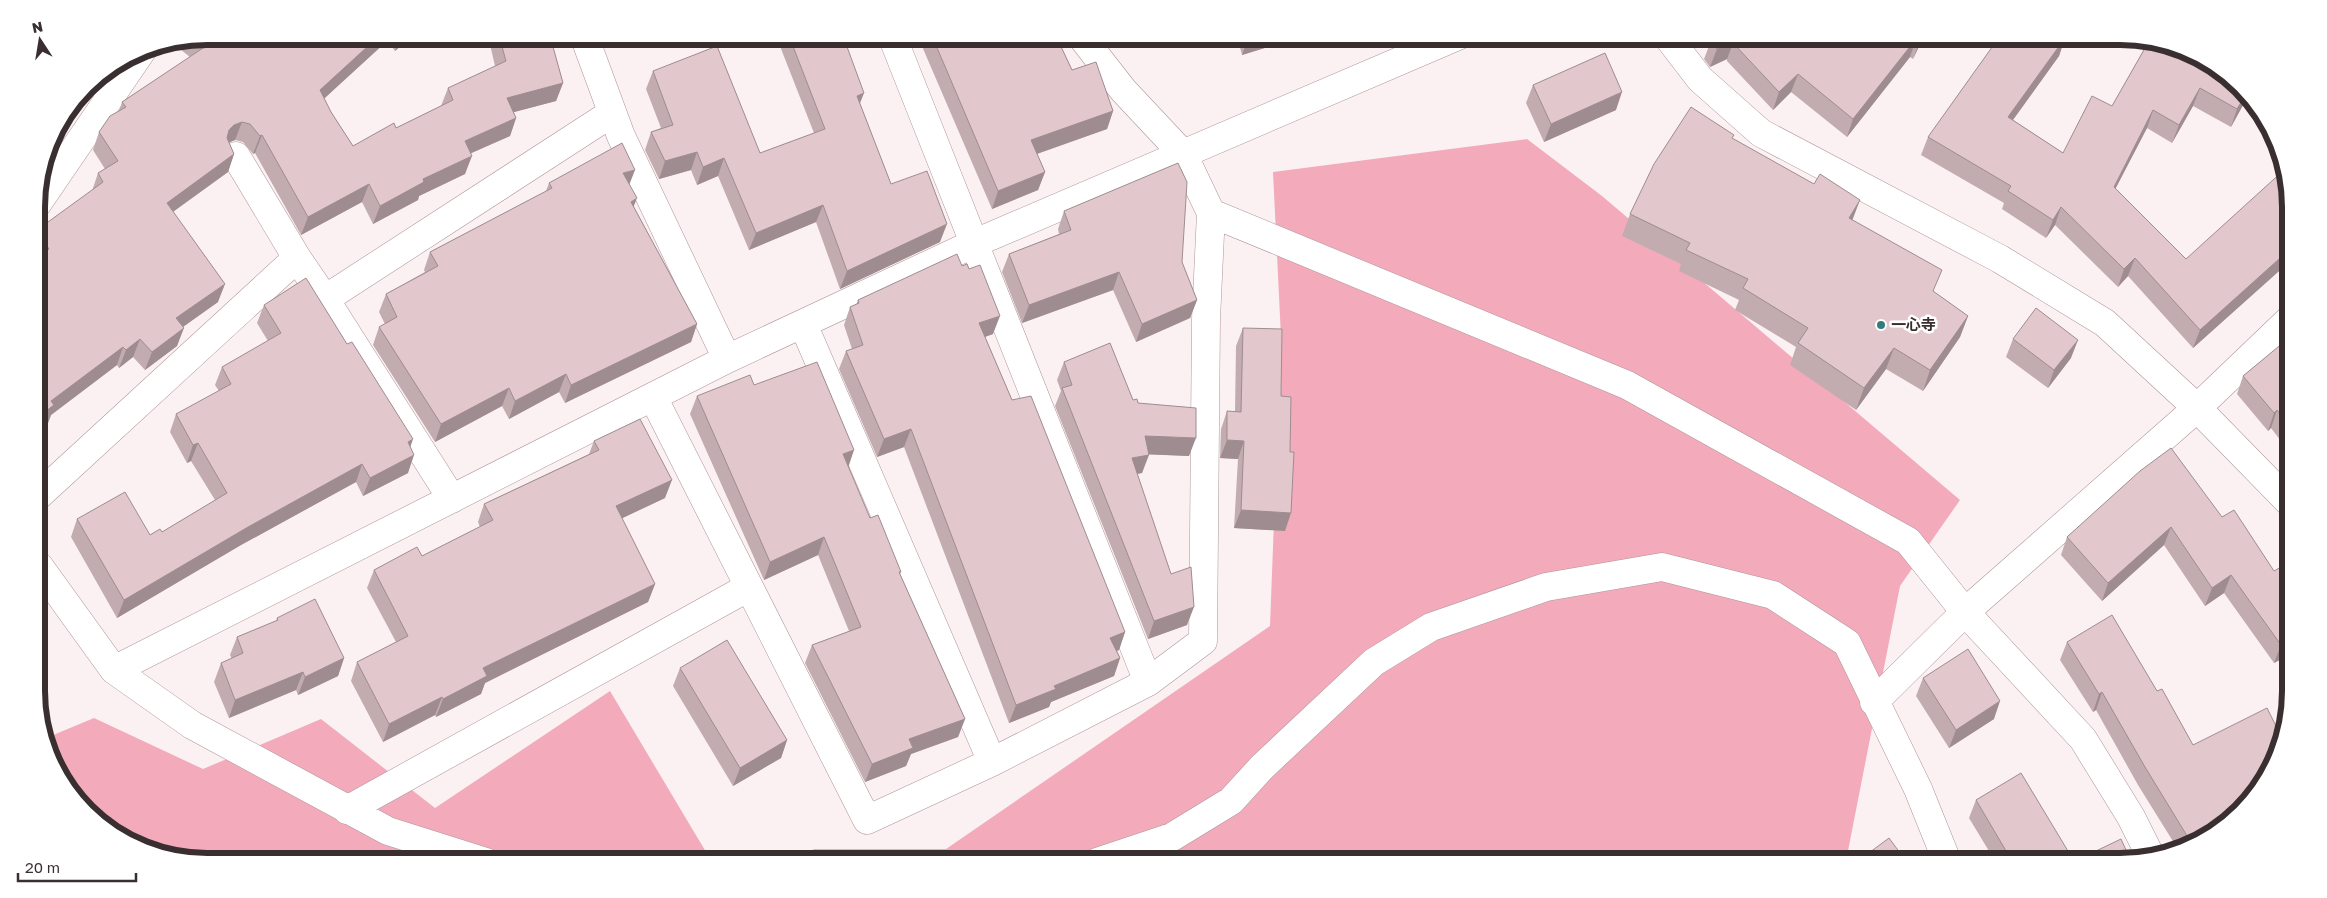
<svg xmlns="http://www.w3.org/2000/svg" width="2327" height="898" viewBox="0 0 2327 898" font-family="'Golos Text','Noto Sans JP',sans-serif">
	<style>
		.green { fill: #f3abbb }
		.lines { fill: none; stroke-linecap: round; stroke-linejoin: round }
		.minor-casing { stroke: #ae959a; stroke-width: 29 }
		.minor { stroke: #fff; stroke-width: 28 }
		.wall { fill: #c2acb0 }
		.shaded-wall { fill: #9e8c90 }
		.building { fill: #e2c8cd; stroke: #9e8c90 }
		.poi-dot { fill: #337c7b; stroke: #fff; stroke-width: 2 }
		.labels { text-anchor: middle; stroke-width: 5; stroke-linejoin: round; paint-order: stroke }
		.poi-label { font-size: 15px; font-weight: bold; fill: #392f31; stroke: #fff; text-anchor: start }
		.rim { fill: none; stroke: #392f31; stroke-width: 6 }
	</style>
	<rect width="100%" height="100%" fill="#fbf1f3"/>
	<!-- green -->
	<path class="green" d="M1527,139l75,57 358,304 -60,86 -54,275 -1054,1 22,-13h132l324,-223 11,-289 -8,-165z
		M610,691l102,171h-505l-55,-9 -74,-49 -32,-66 48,-20 109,51 118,-50 114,89z"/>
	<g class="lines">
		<!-- minor casing -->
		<g class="minor-casing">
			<path id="minor" d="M584,36l37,100 106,223
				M892,36l256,646
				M1667,36l33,43 61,54 239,126 105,64 92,85 93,95
				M236,156l61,102
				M37,204l106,-155
				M1211,213l416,172 281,156 57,71 118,127 48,78 20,40
				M325,299l127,200
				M803,324l189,438
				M653,397l214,423 125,-58 156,-80 55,-41 3,-322 5,-106 -28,-59 -60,-64 -42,-54
				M38,496l259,-238 28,41 287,-186
				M39,566l75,104 78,55 196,106 98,31
				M114,670l613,-311 248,-116 483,-207
				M1874,702l91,-90 232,-204 93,-89
				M347,810l402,-223
				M1097,862l75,-25 59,-36 31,-34 112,-105 57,-35 115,-40 116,-20 111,28 74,48 71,146 29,72"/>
		</g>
		<!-- minor -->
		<use href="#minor" class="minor"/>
	</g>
	<!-- wall -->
	<path class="wall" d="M207,36h205l-17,15 -8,-10 -63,57 7,14 22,34 43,-18 45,-22 7,-18 47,-22 -7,-30h62l13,47 -7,18 -43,11 3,6 -6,18 -39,17 -6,21 -46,22 -1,4 -45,24 -11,-22 -61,33 -46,-82 -2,1 -10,-12 -8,-2 -6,2 5,12 -6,18 -55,40 45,90 -35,25 -6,19 -32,24 -12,-13 -14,11 -2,-3 -66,50 -3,8 -10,7 -1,-200 55,-39 6,-18 7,-4 -12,-19 6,-18 20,-21 3,-9 68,-45 -15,-12 1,-3z
		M776,36h67l17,68 31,80 49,58 -100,47 -24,-67 -67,28 -31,-74 -21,9 -6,-15 -32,9 -14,-29 6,-18 10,-4 -15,-39 7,-18 107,82 54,-20z
		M918,36h138l16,34 41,41 -6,18 -70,25 8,18 -7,18 -46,19 -74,-172z
		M1237,36h66l-61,19z
		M1924,36l-11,23 -3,-2 -63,80 -56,-45 -18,18 -46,-49v-2l-17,8 -6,-8 7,-18z
		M2065,38l-6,18 -46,64 50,33 49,-47 37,-65 99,55 -17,31 -38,-21 -21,37 -25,-15 -32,61 71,70 103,-75v78l-96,86 -65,-72 -10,11 -63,-62 -9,13 -44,-29 2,-6 -83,-48 7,-18z
		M1533,85l83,25 -72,32 -18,-39z
		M1733,139l120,81 81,72 34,24 -8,21 -37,54 -37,-22 -30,41 -66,-45 6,-18 -61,-37 4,-10 -60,-29 2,-7 -59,-28 8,-22z
		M549,183l80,1 5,23 63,117 -6,18 -126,61 -6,-11 -50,27 -7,-13 -67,36 -62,-97 6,-18 6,-3 -6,-12 7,-18 39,-22 -1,-2 6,-18 116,-61z
		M1064,211l118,51 15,38 -7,18 -54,24 -23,-52 -91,33 -20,-51 7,-18 50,-20 -1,-5z
		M962,266l31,68 -8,3 27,63 113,232 -6,18 -2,1 3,7 -6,18 -63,26 -2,5 -40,16 -105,-276 -27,10 -38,-88 7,-18 6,-2 -8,-24 6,-18 6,-2 2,-5z
		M264,305l146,142 -2,26 -45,23 -7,-14 -115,63 -124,73 -46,-81 6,-18 73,16 12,-3 53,-32 -24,-39 -4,2 -17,-31 6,-18 43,-23 -4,-6 7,-18 46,-26 -11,-18z
		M1243,328l38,68 4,135 -51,-3 4,-69 -18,-1 1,-29 6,-18 8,1 1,-66z
		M2290,337v116l-19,-25 -3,3 -31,-37 6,-18z
		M2013,339l58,19 -23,30 -42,-31z
		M1064,362l74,41 51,53 -41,-2 -6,19 -5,1 50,151 -39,14 -93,-233 6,-15 -4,-11z
		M754,385l94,82 22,51 31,54 -1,2 65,145 -7,18 -47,17 -5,12 -41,16 -60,-119 7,-18 37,-14 -31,-76 -54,25 -74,-166 7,-18z
		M594,441l71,57 -43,20 33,66 -7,18 -163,81 -4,11 -45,23 -1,-2 -52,27 -32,-61 6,-19 39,-20 -29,-54 7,-18 48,-14 58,-29 -2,-5 6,-18 105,-50z
		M2171,448l120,206 -17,9 -50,-70 -19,13 -41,-61 -62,56 -41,-46 6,-18z
		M277,618l67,40 -6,18 -40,19 -2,-5 -67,28 -15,-36 7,-19 11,-4 -2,-4 7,-18 39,-16z
		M2067,642l157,185 -45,24 -41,-66 -42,-75 -3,2 -33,-52z
		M680,668l107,72 -6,18 -48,28 -60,-100z
		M1923,678l71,41 -45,29 -33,-52z
		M1976,800l98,61h-79l-26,-43z"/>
	<!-- shaded-wall -->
	<path class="shaded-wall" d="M379,36h10l-2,5 -73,67 6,-18z
		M400,36h12l-17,15z
		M1249,36h54l-61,19z
		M1922,36h2l-11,23 7,-18z
		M2065,38l-6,18 -57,79 6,-18z
		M1916,39l-6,18 -63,80 6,-18z
		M1734,41l-7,18 -17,8 7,-18z
		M1798,74l-7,18 -18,18 6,-18z
		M563,83l-7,18 -56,15 7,-18z
		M2200,88l-7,18 -21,37 7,-18z
		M1622,92l-6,18 -72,32 7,-18z
		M864,93l-7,18v-15z
		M2246,94l2,2 -17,31 6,-18z
		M2153,110l-6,18 -40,77 7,-18z
		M1113,111l-6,18 -82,29 6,-18z
		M516,118l-6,18 -52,23 7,-18z
		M242,122l-7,18 -7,3 -5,5 6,-18 5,-5z
		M262,135l-7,18 -2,1 7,-18z
		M697,152l-6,18 -32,9 6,-18z
		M234,154l-6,18 -68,49 7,-18z
		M472,156l-7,18 -46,22 -1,4 -45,24 7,-18 43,-27z
		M724,158l-6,18 -21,9 6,-18z
		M635,170l-7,18 -5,-15z
		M1045,172l-7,18 -46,19 6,-18z
		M369,184l-7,18 -61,33 7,-18z
		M637,198l-7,18 1,-14z
		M1860,200l-8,21 -3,-3z
		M823,205l-7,17 -67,28 7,-17z
		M2061,207l-6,18 -9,13 7,-18z
		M947,224l-7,18 -100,47 7,-18z
		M2289,250v12l-96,86 7,-18z
		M2135,258l-7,18 -10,11 6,-18z
		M1119,272l-6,18 -91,33 7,-18z
		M225,284l-7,18 -48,34 6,-18z
		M1197,300l-7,18 -54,24 6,-18z
		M1000,316l-7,18 -20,7 6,-18z
		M1968,316l-8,21 -37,54 7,-21z
		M697,324l-6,18 -126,61 6,-18z
		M184,328l-7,18 -32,24 7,-18z
		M140,339l-7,18 -14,11 7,-18z
		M2078,340l-7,18 -23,30 6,-18z
		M123,347l-6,18 -66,50 -3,8 -10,7v-13l13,-16z
		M1894,348l-8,21 -30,41 8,-22z
		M566,374l-7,18 -50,27 6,-18z
		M509,388l-7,18 -67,36 6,-18z
		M2277,410l-6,18 -3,3 6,-18z
		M911,429l-7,18 -27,10 7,-18z
		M1145,436l51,2 -7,18 -51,-2z
		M413,439l-6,18 1,-15z
		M1227,440l17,1 -6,18 -18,-1z
		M198,443l-7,18 -4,2 6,-18z
		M854,450l-6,18 -5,-14z
		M414,455l-6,18 -45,23 7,-18z
		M1149,455l-7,18 -17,3 7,-18z
		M362,464l-6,18 -115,63 -124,73 7,-18 124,-73z
		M672,480l-7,18 -55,26 6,-18z
		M1241,510l50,3 -6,18 -51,-3z
		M2171,527l-7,18 -62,56 6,-18z
		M824,537l-6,18 -54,25 6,-18z
		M2231,575l-7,18 -19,13 7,-18z
		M655,584l-7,18 -163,81 -4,11 -45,23 7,-18 40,-31z
		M1194,607l-7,18 -39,14 6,-18z
		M1125,632l-6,18 -15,6 6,-18z
		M2291,640v14l-17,9 7,-18z
		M344,658l-6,18 -40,19 7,-18z
		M1120,658l-6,18 -63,26 -2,5 -40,16 7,-18 38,-19z
		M303,672l-7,18 -67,28 6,-18z
		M2102,692l-6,18 -3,2 6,-18z
		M442,697l-7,18 -52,27 6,-18z
		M2000,701l-6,18 -45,29 7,-18z
		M965,719l-7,18 -47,17 -5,12 -41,16 7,-18 37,-25z
		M787,740l-6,18 -48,28 7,-18z"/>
	<!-- building -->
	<path class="building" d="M207,36h172l-59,54 11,22 22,34 41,-23 2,5 57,-28 -5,-12 58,-27 -7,-25h51l13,47 -56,15 9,20 -51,23 7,15 -49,23 1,3 -44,24 -11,-22 -61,33 -46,-82 -2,1 -10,-12 -8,-2 -8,3 -5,5 -2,8 7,16 -67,49 58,81 -49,34 8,10 -32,24 -12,-13 -14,11 -3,-3 -72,54 3,4 -16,12 -1,-159 12,-9 -12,-18v-1l66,-48 -5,-9 20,-12 -19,-29 11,-16 16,-9 -4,-5 84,-56 -10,-8z
		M789,36h54l21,57 -7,3 34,88 36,-13 20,53 -100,47 -24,-66 -67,28 -32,-75 -21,9 -6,-15 -32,9 -14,-29 22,-7 -20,-54 64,-25 43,107 65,-24z
		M932,36h124l16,34 24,-8 17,49 -82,29 14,32 -47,19z
		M1715,36h207l-2,5 -4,-2 -63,80 -55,-45 -19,18 -46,-49 1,-2 -17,8 -6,-8z
		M2000,36h63l2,2 -57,79 55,36 29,-57 20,10 37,-65 26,4 40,20 31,29 -9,15 -37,-21 -21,37 -26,-15 -39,77 72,72 98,-89 5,14v66l-89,80 -65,-72 -11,11 -63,-62 -8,13 -45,-29 3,-5 -83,-49z
		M1605,53l17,39 -71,32 -18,-39z
		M1691,107l43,28 -2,3 82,46 6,-10 40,26 -11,18 93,52 -9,21 35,25 -38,54 -36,-22 -30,40 -66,-45 10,-15 -65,-40 5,-9 -62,-29 4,-7 -60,-29 24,-50z
		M622,143l13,27 -12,3 14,25 -6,4 66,122 -126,61 -5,-11 -51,27 -6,-13 -68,36 -62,-97 18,-10 -11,-23 52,-28 -8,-14 122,-64 -3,-5z
		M1178,163l9,19 -5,80 15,38 -55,24 -23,-52 -90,33 -20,-51 62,-24 -7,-19z
		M957,254l5,12 5,-2 2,5 11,-4 20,51 -21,7 33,77 19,-4 94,236 -15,6 10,20 -66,28 2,3 -40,16 -105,-276 -27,10 -38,-88 17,-6 -13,-38 9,-4 -1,-3z
		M306,278l41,66 5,-2 61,97 -5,3 6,13 -44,23 -8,-14 -114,63 -124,73 -47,-81 48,-27 25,43 10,-6 2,3 65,-39 -29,-50 -5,2 -17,-31 55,-30 -9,-17 59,-34 -17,-28z
		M2036,308l42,32 -24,30 -41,-31z
		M1243,328l39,1 -1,67 10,1 -1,55h4l-3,61 -50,-3 3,-69 -17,-1v-29l14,1z
		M2290,337v89l-13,-16 -3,3 -31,-37z
		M1110,343l23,57 4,-1 1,4 58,5v30l-51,-2 4,19 -17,3 39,116 20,-7 3,40 -40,14 -92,-233 10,-3 -8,-23z
		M817,362l37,88 -11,4 27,64 8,-3 23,57h-2l66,147 -56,20 4,9 -41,16 -60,-119 49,-18 -37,-90 -54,25 -73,-166 53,-21 4,10z
		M640,419l32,61 -56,26 39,78 -172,84 4,8 -44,23 -1,-2 -53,27 -32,-62 51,-26 -34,-66 43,-23 5,9 71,-36 -9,-16 115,-54 -5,-9z
		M2171,448l51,69 12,-7 40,61 16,-9 1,78 -10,5 -50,-70 -19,13 -41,-61 -63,56 -41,-46 73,-66z
		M315,599l29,59 -39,19 -2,-5 -68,28 -14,-37 22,-10 -6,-16 41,-17 -1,-2z
		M2112,615l45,76 5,-2 31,56 74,-37 16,32 -1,6 -26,49 -32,32 -32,17 -47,-77 -43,-75 -3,2 -32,-52z
		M727,640l60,100 -47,28 -60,-100z
		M1968,649l32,52 -44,29 -33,-52z
		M2021,773l53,88h-62l-36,-61z
		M1889,838l17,23h-48z
		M2121,839l10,22h-56z"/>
	<!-- markers -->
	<circle class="poi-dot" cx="1881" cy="325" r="5"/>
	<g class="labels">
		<!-- poi labels -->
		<g class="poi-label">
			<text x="1891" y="330">一心寺</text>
		</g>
	</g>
	<!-- crop -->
	<path d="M0 0H2327V898H0ZM207 45H2120A162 162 0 0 1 2282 207V691A162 162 0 0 1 2120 853H207A162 162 0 0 1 45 691V207A162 162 0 0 1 207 45Z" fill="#fff" fill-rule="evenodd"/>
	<path class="rim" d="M207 45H2120A162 162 0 0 1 2282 207V691A162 162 0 0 1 2120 853H207A162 162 0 0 1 45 691V207A162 162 0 0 1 207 45Z"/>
	<!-- north arrow -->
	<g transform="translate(40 40) rotate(348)" stroke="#ffffff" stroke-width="4" paint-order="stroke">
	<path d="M0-4L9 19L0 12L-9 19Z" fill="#392f31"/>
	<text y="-8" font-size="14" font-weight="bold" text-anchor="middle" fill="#392f31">N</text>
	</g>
	<!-- scale -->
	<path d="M18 873v8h118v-8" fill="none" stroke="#392f31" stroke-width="2.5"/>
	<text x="25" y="873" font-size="15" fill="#392f31" stroke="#ffffff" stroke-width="4" paint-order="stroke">20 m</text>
</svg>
